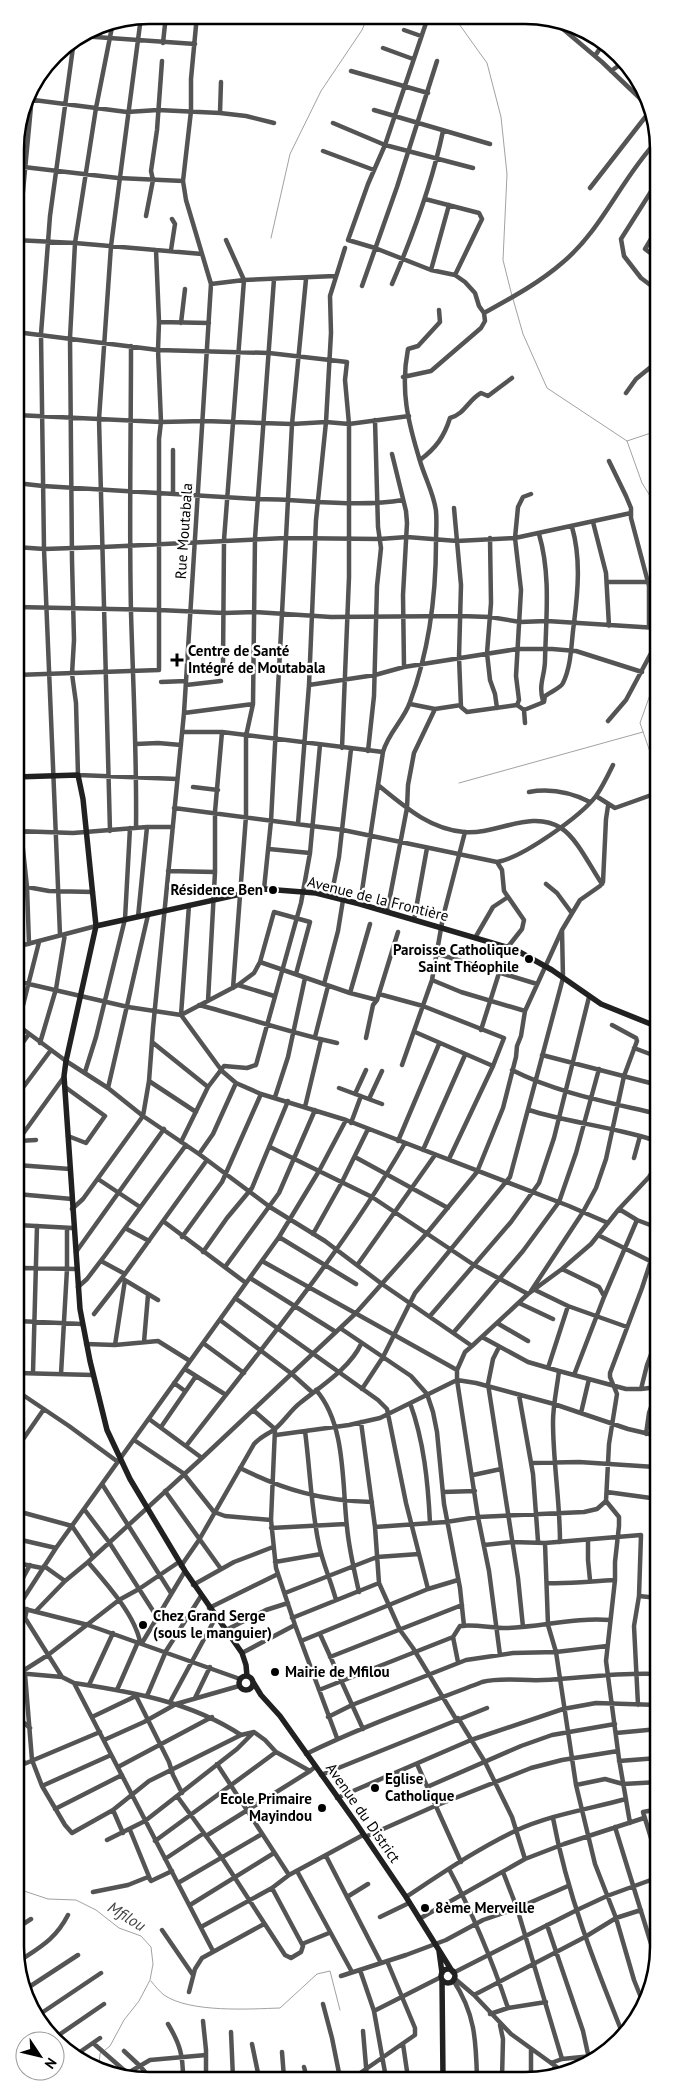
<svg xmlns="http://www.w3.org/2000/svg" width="674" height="2096" viewBox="0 0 674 2096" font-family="'PT Sans',sans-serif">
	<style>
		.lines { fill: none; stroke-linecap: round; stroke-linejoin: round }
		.stream { stroke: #a2a2a2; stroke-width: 1 }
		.street { stroke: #545454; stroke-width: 4.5 }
		.secondary { stroke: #212121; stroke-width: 5.5 }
		.poi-dot { fill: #000; stroke: #fff; stroke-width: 2 }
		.labels { text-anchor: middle; stroke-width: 4.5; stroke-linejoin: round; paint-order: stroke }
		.street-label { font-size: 15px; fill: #000; stroke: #fff }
		.poi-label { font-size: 15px; font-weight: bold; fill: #000; stroke: #fff; text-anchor: start }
		.water-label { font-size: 16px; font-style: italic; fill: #434343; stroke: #fff }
		.rim { fill: none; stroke: #000; stroke-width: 2.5 }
	</style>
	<rect width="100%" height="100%" fill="#fff"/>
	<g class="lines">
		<!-- stream -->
		<path class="stream" d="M454,17l33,46 14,54 6,57 -4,86 9,36
			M271,238l19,-84 31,-63 41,-61 6,-14
			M513,299l10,35 24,54 80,53 15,42 15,24
			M627,441l30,-10
			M657,675l-17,48 17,49
			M459,783l184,-51
			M17,1885l7,6 24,8 28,1 20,10 23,18 22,8 10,11 2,17 -3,16 -11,21 -15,19 -14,26 -5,4
			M151,1981c4,5 8,10 13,14 26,18 86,14 116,13l37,-34 13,-3 10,39
			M99,2066l1,-12 1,-2"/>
		<!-- street -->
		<path class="street" d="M550,18l52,44 45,43
			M113,22l-17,86 -21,135 -5,95 2,222 2,80 -2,34 4,29 2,72 99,4
			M404,30l17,6
			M81,36l114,8
			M163,43l3,-28
			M383,48l30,11
			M595,56l7,-11
			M351,71l77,22
			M611,71l13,-9
			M26,99l101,13 31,-2 62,3 26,3 28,7
			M374,110l116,34
			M220,113l1,-31
			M333,123l52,22 88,23
			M323,151l51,19
			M15,166l103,12 65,3
			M657,182l-36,57 3,17 17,22 16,12
			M590,188l60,-77
			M425,199l54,14 3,6 -27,56
			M146,216l7,-36 -2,-9 6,-41 5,-69
			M657,229l-12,20 12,9
			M15,240l60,3 127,11
			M171,250l4,-26 -3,-5
			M431,270l18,-65
			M15,276l18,-191
			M211,284l33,-4 91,-4
			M392,284c21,-49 40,-100 51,-153
			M362,286l35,-99 40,-126
			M484,313c27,-15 55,-30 78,-50 40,-33 59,-84 94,-121
			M159,322l50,1
			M181,323l4,-34
			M16,332l142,18 111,3 78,9 -2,18 4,44v153l-7,171
			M131,346c0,89 -2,177 0,266 2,72 6,144 5,216
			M403,377l28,-6 50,-43 4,-7 -1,-8 -5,-7 -4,-13 -10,-11 -10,-7 -24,-5 -56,-22 -27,-8 20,-56 17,-39 43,-128
			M626,393l10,-14 21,-17
			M16,415l145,7 43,-1 88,3 34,-2 23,2 60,-8
			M392,454l14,57 1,12 -4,72 1,72
			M420,460c16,-12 24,-23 30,-42 15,-4 18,-18 31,-25l7,3 24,-18
			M609,461l17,35 5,12v10l18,68v41
			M16,483l27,3 214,13c49,0 98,9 146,1
			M173,494v-44
			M454,508l7,77 -2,72 2,50 6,5 50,-7
			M593,522l13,51 3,53
			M539,534c12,41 7,83 6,126 0,16 -7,24 -2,41
			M490,538l1,65 -4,50 3,27 5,14 2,14
			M16,547l28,2 59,-2 183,-9 94,1 27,-2 50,4 58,-3 116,-25
			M607,582h41
			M16,607l143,3 65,3 31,-1 76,5 129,-1 30,1 30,5 27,-1 110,7
			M223,665l1,-125 20,-260 -18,-40
			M16,675l143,-5v-231l2,-17 -3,-72 1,-28 -3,-72
			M161,682l25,-1
			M186,685l35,-4
			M309,685l66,-10 29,-8 113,-18h35l24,2 66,21
			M410,704l25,5 26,-4
			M524,710l20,-8 1,-6c5,-4 16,-8 18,-13 9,-19 8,-40 11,-60 4,-32 7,-65 -2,-96
			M184,713l69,-9
			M16,720l5,111 6,56 2,57
			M608,721l18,-21 31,-58
			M525,723l-1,-13 -7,-5 2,-5 -3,-24 5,-86 -6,-52 3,-31 5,-10 8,-3
			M183,732h39l161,20
			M136,744l22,-1 23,2
			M368,751l6,-55 3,-110 4,-38 -3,-21 -3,-107
			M378,785c26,21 51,44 86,47 33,3 67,-23 97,-4 16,10 30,40 41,56
			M193,787l25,3
			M529,792c22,-4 41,0 61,10
			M596,796l19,12 42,-15
			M174,808l169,22 154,32c25,-4 84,-46 99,-66 7,-10 12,-21 17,-31
			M298,824l11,-139 7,-165 10,-98 5,-89 -1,-37 15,-48
			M16,831l57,2 74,-6h26
			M110,831l-11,-412 12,-173 30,-229
			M269,849l41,4
			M497,862l5,8 2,21 20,29 -2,9 -15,19
			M168,871l47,1
			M546,884l11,9 14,19
			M16,889l11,-2 22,4 44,1
			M264,889l7,-68 21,-397 14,-145
			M331,897l8,-40 12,-108
			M360,904l23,-152c5,-19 21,-32 27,-50 19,-51 26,-106 26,-160 0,-10 1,-21 0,-31 -2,-17 -11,-33 -16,-50 -12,-39 -20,-71 -12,-112l10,-3 22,-24 -1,-12
			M189,905l-8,110 41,56 14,12 25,11 85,26 223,86 39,17
			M387,912l20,-104 1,-23 6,-32 21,-44
			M138,917l9,-90
			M414,920l13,-72
			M60,935l-16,-386 -3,-215 9,-118 24,-176
			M475,938l18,-31 15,-10
			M16,947l80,-21
			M438,954l99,30
			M260,962l90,31 27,7
			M432,980l29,12 64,19
			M16,981l112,26 53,8 57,-30 16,-12 6,-11 14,-50 36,10 -14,52
			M324,984l14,-53 5,-31
			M238,985l36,11
			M233,988l13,-172v-80l7,-32 2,-166 19,-259
			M350,993l20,-69
			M379,994l44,12 81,32 -11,28 -78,-34
			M208,1001l7,-129v-60l7,-80
			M199,1005c46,12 92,28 138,38
			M16,1024l50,37 42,27 35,28 56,38 71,53 55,34 57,43 90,62
			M18,1025l21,-83
			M481,1030l18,-57
			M315,1037l13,-51
			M366,1038l7,-33 4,-5 21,-68
			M152,1042l56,45
			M40,1043l16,-54 9,-55
			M634,1048l24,9
			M16,1052l13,-18
			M542,1055l116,30
			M402,1065l30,-85 11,-63 22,-85
			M512,1070c45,23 96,32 146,44
			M85,1072l11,-35 29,-118 5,-91
			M149,1081l47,31
			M654,1084l4,-10
			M65,1087l40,29 -19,27 -18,-7
			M108,1088l40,-173
			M339,1088l43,16
			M355,1094l11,-24
			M16,1097l35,-47
			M275,1097l13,-40 17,-79
			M369,1099l13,-28
			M305,1107l16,-67
			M529,1110c31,10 63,14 95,22 12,3 23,5 34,10
			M351,1123l10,-27
			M18,1141l18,-1
			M398,1141l41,-97
			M17,1142l47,-65
			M181,1142l27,-55 16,-21 23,2 9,-3 45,-162 9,-50 10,-108
			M270,1147l102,50 102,68 54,29
			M423,1150l42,-95
			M199,1154l14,-20 23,-51
			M355,1157l93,51
			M634,1158l6,-22
			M449,1159l44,-93
			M17,1165l53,4
			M649,1177l9,2
			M98,1179l42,28
			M17,1194l55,5
			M72,1209l11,-10 60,-83 6,-35 4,-53 31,-315 27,-429 -25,-84 -3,-19 8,-70v-32l6,-64
			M619,1209l18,11 21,8
			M163,1221l83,62
			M17,1225l56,3
			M125,1228l24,13
			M313,1234l29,-52 26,-53
			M598,1235l60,30
			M182,1237l40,-55 39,-88
			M279,1237l77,47
			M76,1252l88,-123
			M203,1252l24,-34 25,-30 36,-87
			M101,1261l24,13
			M262,1261l195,109
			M358,1264l77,-109
			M225,1267l54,-74 36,-83
			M562,1269l37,18 5,9
			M17,1275l6,-7 53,1
			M250,1278l86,54
			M123,1279l35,21
			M78,1287l9,-8 19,-25 80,-109
			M535,1290l33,16 59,21
			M531,1291l52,-79 13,-24 10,-29 18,-83 13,-35 -1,-3 -24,-13
			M235,1298l143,102 9,9 19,94 22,86
			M519,1303l34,16
			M94,1314l28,-36 85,-118
			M430,1316l81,-94 28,-39 15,-45 35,-141
			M220,1320l72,54 21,19
			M17,1321l65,3
			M497,1323l31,18
			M340,1328l71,48 16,18 6,18 4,20 7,72 16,84 4,38
			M454,1332l69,-81 36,-49 17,-49 23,-84
			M482,1337l46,25 31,9 67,18h15l17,-2
			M144,1342l4,-47
			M203,1343l41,30
			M86,1344l29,1 43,-4 32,20
			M115,1345l10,-65
			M499,1347l-6,12 -5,25 30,194 5,49
			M548,1368l20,-62
			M185,1369l41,26
			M559,1371c-2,17 -6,34 -6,51 0,40 7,79 7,120
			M17,1373l76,2
			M33,1373l4,-147
			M61,1374l6,-105v-41
			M574,1375l30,-78 33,-77
			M174,1383l11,8
			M362,1389l21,-32 32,-64 95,-116 53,-199 -1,-48 18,-30 20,-14 3,-4 3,-63 2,-13
			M641,1389l6,-24 11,-29
			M316,1390c30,34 26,94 31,137 2,22 7,43 12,65
			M17,1391l52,35 49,36
			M519,1395l14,79 5,67
			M17,1403l5,-8
			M410,1403c14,38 18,80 20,120
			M253,1410l22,19 -4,91 5,48 19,57 42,113
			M581,1413l8,-34
			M149,1419l53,39
			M361,1422l14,105 4,56 21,47 13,18 43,71
			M161,1427l35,-51
			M305,1431c5,38 6,77 14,114 4,19 12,36 17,55
			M646,1434l3,-21 9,-26
			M276,1435l73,-10 31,-7 77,-38 19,3 78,21 74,25 30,7
			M134,1440l49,33 31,39 11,4 46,4
			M186,1446c76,-98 157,-195 219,-303
			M17,1448l27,-39
			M531,1463l48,-1 76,5
			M240,1468c44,22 83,33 132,34
			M473,1475l28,-6
			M102,1484l69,109
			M165,1491l56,78
			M443,1492l32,-1
			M607,1492l51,7
			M606,1501l13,16v9l-4,36v18l-9,81 13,98 11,64
			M84,1509l25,33 48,75
			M17,1511l55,15 21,31
			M375,1527l71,-5 32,-5 106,-5 13,-3 9,-8 3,-57 8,-50 -7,-17v-4l32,-85 16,-49
			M271,1528l75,-4
			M17,1539l39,9
			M588,1540v20l2,20
			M545,1543l3,82 8,27 20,133 19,79 21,54 18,62 10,25
			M484,1545l28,-3 33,1 96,-8 -2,61 -5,30 4,79
			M88,1562c18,21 47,53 52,80
			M275,1562l46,-8
			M17,1563l25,5
			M44,1566l21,15
			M181,1566l18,-26 55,-96c7,-8 15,-10 22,-16 9,-8 15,-18 24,-25 21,-17 50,-35 61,-59
			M547,1583c24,1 45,-2 68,-3
			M193,1585l41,-23 39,-15
			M17,1589l13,-24
			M285,1593l92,-36 42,-3
			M639,1596l19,2
			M17,1607l71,18 152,54
			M18,1607l38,-59 223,-311 40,-66 27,-51
			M209,1608l69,-34
			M36,1611l29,-30 23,-19 114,-104 153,-144 72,-81 50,-61 26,-64 13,-51 1,-11 4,-10 4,-25 37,-81
			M25,1618l37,59
			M292,1618l87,-35
			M17,1624l8,-6 2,-9
			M226,1630l40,-20 22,-7
			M320,1634l43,95
			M453,1637l5,25
			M301,1641l127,-52 30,-9
			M142,1643l43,-72
			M242,1653l53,-28
			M500,1655l-11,-84 -11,-54 -21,-137v-10l8,-18 7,-6 56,-52 34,-25 29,-25 28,-35 30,-32 9,-14
			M330,1657l132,-52
			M17,1673l45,4 12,6c59,9 117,19 167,52l13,-3 11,8 11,12 34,19 5,-4
			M18,1674l30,-19 71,-55 20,-11 40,-27
			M25,1674l7,86 10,26 23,39 7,8 41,-23 36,-29 92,-46
			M74,1683l139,268
			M89,1685l24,-52
			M117,1690l21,-48
			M319,1690l134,-53 7,-11c15,-2 31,2 47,2 34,-1 69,-11 103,-8
			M135,1694l34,68 4,13 9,18
			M147,1696l19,-45 35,-55
			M195,1698l15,-31
			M170,1702l46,-85
			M17,1717l13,11
			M92,1717l44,-21
			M328,1717l24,-12 114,-45 47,-7 43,-1 51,-6
			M458,1718l27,44 27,55 13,42
			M616,1733l42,-4
			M104,1740l40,-18 32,-18 63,-18
			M306,1754c57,-28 117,-49 176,-72 20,-5 40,-1 61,-2 38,-2 77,-8 115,-6
			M17,1755l8,8
			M619,1761l39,-3
			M217,1764l72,111
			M417,1764l44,98
			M17,1767l83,-35
			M118,1767l94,-50
			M321,1775l166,-67
			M576,1785l29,-6 18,5 36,-2
			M42,1786l69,-31
			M427,1787l94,-41 31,-11 63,-11
			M177,1796l45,62 63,97 6,3 10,-6 2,-6 -31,-58
			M337,1798l134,-58 92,-31 33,-6 62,2
			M55,1809l67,-34
			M659,1809l-16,3 16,52
			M113,1810l10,23
			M553,1818c14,76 42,147 71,219
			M615,1827l42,136
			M130,1830l20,49
			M206,1836l104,-65
			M365,1837l70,-31 96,-38 31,-8 56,-9
			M107,1840l38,-19 92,-72 16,-16
			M155,1841l121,-89
			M326,1856l55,107
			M165,1859l39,-26
			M449,1869c24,45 43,91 59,139
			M297,1871l55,101
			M503,1872l14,36 45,151
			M178,1883l84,-49
			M93,1892l35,-7 20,-8 3,4 21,-10
			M347,1897l21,-13
			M406,1897c35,-23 71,-48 109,-66 34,-16 74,-22 111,-32
			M190,1905l84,-52
			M380,1917l29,-14
			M419,1919l106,-60 39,-15 80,-26
			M547,1925l36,106 5,23 10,4
			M201,1927l71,-39 17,-13 74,-40
			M17,1928l14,-9
			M162,1930l31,45
			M302,1944l27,-11
			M18,1962c22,-15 37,-22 50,-47
			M360,1970l14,41 12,67
			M453,1973l124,-63 30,-14 52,-19
			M341,1976l65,-21 40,-15 37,-20 37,-13 48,-21
			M454,1978l20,17 37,39 54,39
			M453,1980c22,33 23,60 24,98
			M26,1989l52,-34
			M189,1992l6,-23 7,-11 62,-34
			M474,1995l111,-58 31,-19 25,-8
			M323,2004l9,34 8,40
			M374,2011l67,-34
			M40,2014l61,-41
			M490,2014l18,-6 38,-6
			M203,2021l3,29v28
			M168,2024c12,20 15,31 15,54
			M500,2025l3,14 -1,39
			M363,2031l4,47
			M231,2032l2,46
			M53,2039l51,-35
			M93,2043l40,35
			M252,2044l7,34
			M403,2044l5,34
			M124,2051l16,15 10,12
			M282,2052l2,26
			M77,2054l23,-16
			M551,2063l11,-4 40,-4
			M554,2065l1,12
			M304,2067l3,11
			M128,2073l22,-13 56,-5
			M353,2078l62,-43v-7l-28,-67
			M531,2078v-29"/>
		<!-- secondary -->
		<path class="secondary" d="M16,777l62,-2 5,24 13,127 -30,135 -2,15 16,233 10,52 17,69 23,49 55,92 57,82 4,12 1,11
			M96,926l168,-37 52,4 44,11 156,46 36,20 49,34 57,23
			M239 1683a7 7 0 1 1 14 0a7 7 0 1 1-14 0Z
			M253,1682l8,13 19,21 76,107 50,74 46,74
			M439,1951l3,22
			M441 1976a7 7 0 1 1 14 0a7 7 0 1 1-14 0Z
			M442,1980l1,98"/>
	</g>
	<!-- markers -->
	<g class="poi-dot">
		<path d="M174.5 652.5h5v5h5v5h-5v5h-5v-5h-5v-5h5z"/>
		<circle cx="273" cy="890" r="5"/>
		<circle cx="529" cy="959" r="5"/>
		<circle cx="143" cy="1625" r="5"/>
		<circle cx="275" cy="1672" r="5"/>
		<circle cx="375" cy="1788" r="5"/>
		<circle cx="322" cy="1808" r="5"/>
		<circle cx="425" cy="1908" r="5"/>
	</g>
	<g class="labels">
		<!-- street labels -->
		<g class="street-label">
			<text transform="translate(184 531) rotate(-86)" y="5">Rue Moutabala</text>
			<text transform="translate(378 899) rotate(14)" y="5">Avenue de la Frontière</text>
			<text transform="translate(363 1813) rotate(55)" y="5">Avenue du District</text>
		</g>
		<!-- poi labels -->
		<g class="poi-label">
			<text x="188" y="656">Centre de Santé<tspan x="188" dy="17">Intégré de Moutabala</tspan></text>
			<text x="263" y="895" text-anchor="end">Résidence Ben</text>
			<text x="519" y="955" text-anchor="end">Paroisse Catholique<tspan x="519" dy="17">Saint Théophile</tspan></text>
			<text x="153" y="1621">Chez Grand Serge<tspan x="153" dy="17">(sous le manguier)</tspan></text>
			<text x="285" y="1677">Mairie de Mfilou</text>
			<text x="385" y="1784">Eglise<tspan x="385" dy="17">Catholique</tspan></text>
			<text x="312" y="1804" text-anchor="end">Ecole Primaire<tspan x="312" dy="17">Mayindou</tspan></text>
			<text x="435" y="1913">8ème Merveille</text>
		</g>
		<!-- water labels -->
		<g class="water-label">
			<text transform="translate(127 1916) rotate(32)" y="6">Mfilou</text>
		</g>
	</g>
	<!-- crop -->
	<path d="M0 0H674V2096H0ZM149 24H525A125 125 0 0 1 650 149V1947A125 125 0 0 1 525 2072H149A125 125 0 0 1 24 1947V149A125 125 0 0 1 149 24Z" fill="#fff" fill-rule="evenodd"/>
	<path class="rim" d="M149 24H525A125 125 0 0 1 650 149V1947A125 125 0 0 1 525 2072H149A125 125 0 0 1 24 1947V149A125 125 0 0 1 149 24Z"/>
	<!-- north arrow -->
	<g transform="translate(40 2056) rotate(125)"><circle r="24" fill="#ffffff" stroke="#999999"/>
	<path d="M0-4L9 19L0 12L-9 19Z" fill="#000000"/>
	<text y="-8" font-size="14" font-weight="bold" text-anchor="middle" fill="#000000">N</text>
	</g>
</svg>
